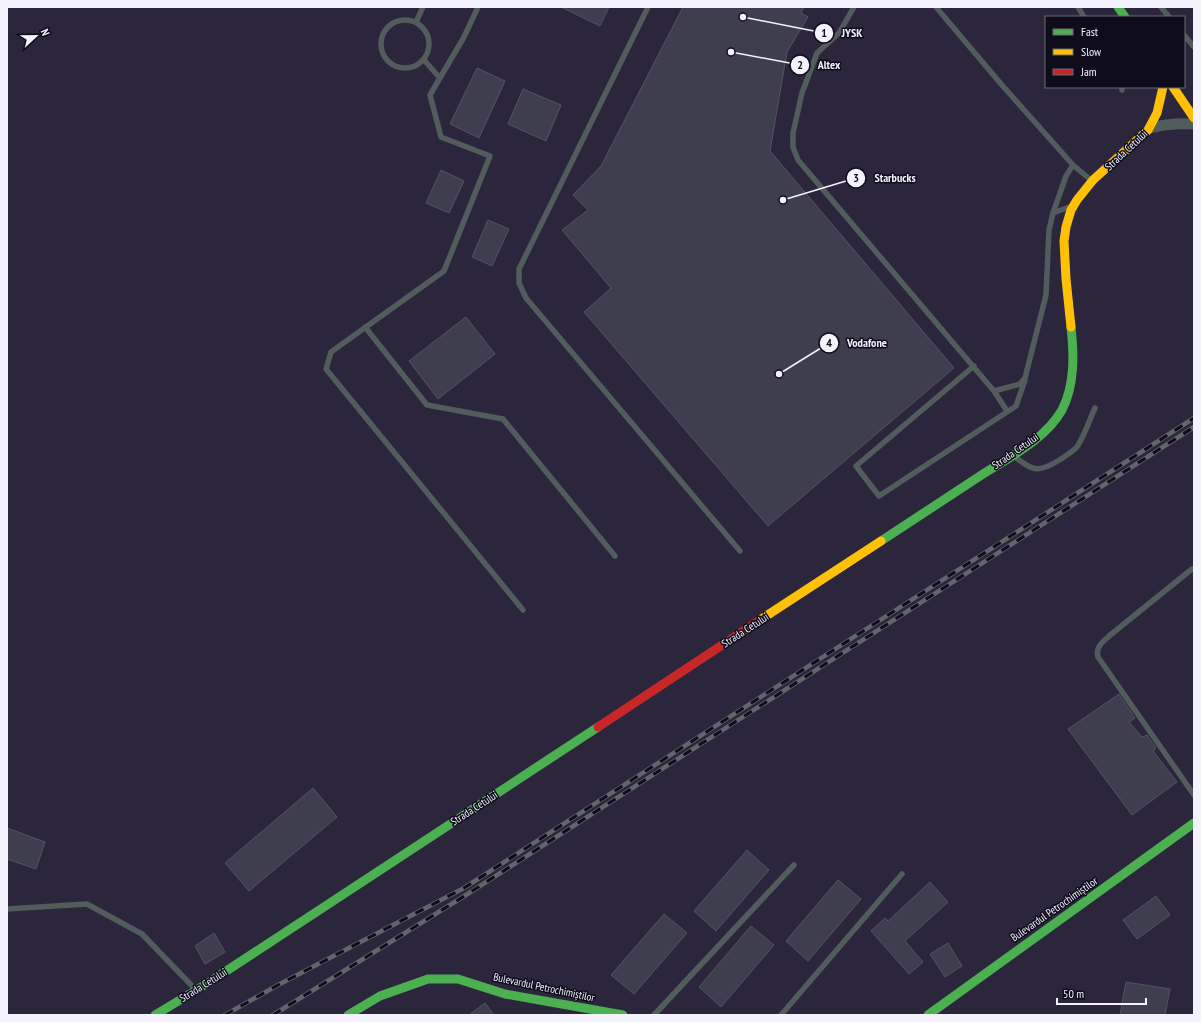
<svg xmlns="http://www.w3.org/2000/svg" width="1201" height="1022" viewBox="0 0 1201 1022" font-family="'PT Sans Narrow',sans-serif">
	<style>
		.building { fill: #3e3e4e; stroke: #535365 }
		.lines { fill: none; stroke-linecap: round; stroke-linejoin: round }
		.lane { stroke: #525c5c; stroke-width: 5.5 }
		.street { stroke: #525c5c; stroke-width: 11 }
		.fast { stroke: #4caf50; stroke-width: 9 }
		.slow { stroke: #ffc107; stroke-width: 9 }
		.jam { stroke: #c62828; stroke-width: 9 }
		.rail-casing { stroke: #61666a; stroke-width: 4.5 }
		.rail { stroke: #0f0c1c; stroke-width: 3; stroke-dasharray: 9; stroke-linecap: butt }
		.labels { text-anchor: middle; stroke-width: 3; stroke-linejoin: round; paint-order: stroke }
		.street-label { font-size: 11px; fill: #f3f2fd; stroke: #0f0c1c }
		.leader { fill: none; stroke: #f3f2fd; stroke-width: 1.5 }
		.callout-dot { fill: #f3f2fd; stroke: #0f0c1c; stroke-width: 1.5 }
		.mark-label { font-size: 12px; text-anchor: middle; font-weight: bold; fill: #111 }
		.callout-label { font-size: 12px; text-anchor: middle; font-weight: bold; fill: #f3f2fd; stroke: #0f0c1c; stroke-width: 3; stroke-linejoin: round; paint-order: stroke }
	</style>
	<rect width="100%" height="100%" fill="#2b263c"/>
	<!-- building -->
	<path class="building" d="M561,7h48l-9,19z
		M683,7h121l-3,6 7,4 -21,35 -17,99 184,217 -186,158 -184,-214 27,-24 -49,-58 26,-20 -15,-15 28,-29z
		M477,68l28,13 -26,57 -29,-14z
		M523,89l38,16 -15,36 -38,-17z
		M441,170l23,11 -15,32 -23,-10z
		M488,220l21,9 -17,37 -20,-9z
		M466,317l29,37 -57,45 -29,-38z
		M1119,694l16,24 -6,4 13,15 5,-2 9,13 -3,3 24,31 -45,33 -64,-86z
		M313,788l24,29 -88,74 -24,-28z
		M7,828l38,14 -9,27 -29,-10z
		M747,850l22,20 -53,61 -22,-20z
		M838,880l23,19 -53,62 -22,-20z
		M930,882l18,20 -43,39 18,21 -14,12 -38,-43 14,-13 3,3z
		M1156,896l14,19 -33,24 -14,-19z
		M664,914l23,19 -53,61 -23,-19z
		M751,926l23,19 -53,62 -22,-20z
		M214,933l11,19 -20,12 -10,-18z
		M948,943l14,23 -17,11 -15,-23z
		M1126,982l44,7 -5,26h-45z
		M485,1003l9,12h-25z"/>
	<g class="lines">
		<!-- lane -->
		<path class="lane" d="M478,7l-14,30 -34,58 11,42 49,19 -46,115 -113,81 -5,17 197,241
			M648,7l-129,262v14l7,15 214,253
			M854,7l-15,26 -22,20 -15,40 -9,40v14l5,13 196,231 26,-7 5,-6 21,-83 3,-65 4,-17 13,-37 7,-11
			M936,7l65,77 72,81 19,16
			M1078,7l6,10
			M1161,7l8,10
			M381 44a24 24 0 1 1 48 0a24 24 0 1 1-48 0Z
			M416,22l7,-15
			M1184,35l10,12
			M424,60l16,18
			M1122,90v-3
			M1053,213l16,-6
			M365,327l62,78 76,14 112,137
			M974,366l-118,100 23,30 137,-90 9,-26
			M994,391l13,20
			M1014,456c19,16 25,17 47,3 4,-3 11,-7 15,-11 7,-8 14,-30 19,-40
			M1192,569l-83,67c-6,6 -14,11 -11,21l96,138
			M7,909l80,-5 55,30 54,56
			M654,1015l140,-150
			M781,1015l121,-141"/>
		<!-- street -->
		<path class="street" d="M1150,128c15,-4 29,-5 44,-4"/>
		<!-- fast -->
		<path class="fast" d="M1118,7l7,10
			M881,541c33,-22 66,-43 99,-65 28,-18 65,-36 82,-66 13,-25 12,-56 9,-83
			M155,1015l53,-32 390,-256
			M348,1015l32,-19 48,-17h30l47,15 118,21
			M928,1015l266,-192"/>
		<!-- slow -->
		<path class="slow" d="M1173,87l21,31
			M1071,327l-5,-48 -2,-38 2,-14 5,-17 6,-10 16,-20 55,-50 9,-17 6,-26
			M760,620l121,-79"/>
		<!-- jam -->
		<path class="jam" d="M598,727l162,-107"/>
		<!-- rail casing -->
		<g class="rail-casing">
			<path id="rail" d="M225,1015l53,-30 186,-97 730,-470
				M273,1015l193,-120 728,-468"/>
		</g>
		<!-- rail -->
		<use href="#rail" class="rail"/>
	</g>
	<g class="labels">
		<!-- street labels -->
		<g class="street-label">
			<text transform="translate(1126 150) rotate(-43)" y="4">Strada Cetului</text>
			<text transform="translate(1015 451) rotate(-35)" y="4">Strada Cetului</text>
			<text transform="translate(745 630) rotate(-33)" y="4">Strada Cetului</text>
			<text transform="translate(474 808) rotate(-33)" y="4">Strada Cetului</text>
			<text transform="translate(1054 909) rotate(-35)" y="4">Bulevardul Petrochimiștilor</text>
			<text transform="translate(203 985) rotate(-32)" y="4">Strada Cetului</text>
			<text transform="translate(544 987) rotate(12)" y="4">Bulevardul Petrochimiștilor</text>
		</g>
	</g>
	<!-- callouts -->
	<path class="leader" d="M743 17L824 33M731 52L800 65M783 200L856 178M779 374L829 343"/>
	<g class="callout-dot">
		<circle cx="743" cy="17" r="4"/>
		<circle cx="731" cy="52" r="4"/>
		<circle cx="783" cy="200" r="4"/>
		<circle cx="779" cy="374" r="4"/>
		<circle cx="824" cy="33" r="10"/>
		<circle cx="800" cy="65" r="10"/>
		<circle cx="856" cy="178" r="10"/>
		<circle cx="829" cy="343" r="10"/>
	</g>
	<g class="mark-label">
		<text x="824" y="37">1</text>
		<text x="800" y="69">2</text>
		<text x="856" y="182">3</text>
		<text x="829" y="347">4</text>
	</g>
	<g class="callout-label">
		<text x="852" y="37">JYSK</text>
		<text x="829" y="69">Altex</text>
		<text x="895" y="182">Starbucks</text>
		<text x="867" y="347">Vodafone</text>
	</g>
	<!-- border -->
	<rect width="1201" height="1022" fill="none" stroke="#f3f2fd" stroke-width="16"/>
	<!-- legend -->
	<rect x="1045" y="16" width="140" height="72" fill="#0f0c1c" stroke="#6a6876"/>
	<rect x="1053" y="29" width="20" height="6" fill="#4caf50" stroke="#6a6876"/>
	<text x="1081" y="36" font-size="12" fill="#f3f2fd">Fast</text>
	<rect x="1053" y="49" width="20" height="6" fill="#ffc107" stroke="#6a6876"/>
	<text x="1081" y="56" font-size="12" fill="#f3f2fd">Slow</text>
	<rect x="1053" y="69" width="20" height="6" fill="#c62828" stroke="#6a6876"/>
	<text x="1081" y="76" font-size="12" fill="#f3f2fd">Jam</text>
	<!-- north arrow -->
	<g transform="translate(36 36) rotate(68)" stroke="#0f0c1c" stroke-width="3" paint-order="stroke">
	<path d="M0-3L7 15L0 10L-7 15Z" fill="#f3f2fd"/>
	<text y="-6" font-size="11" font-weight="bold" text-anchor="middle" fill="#f3f2fd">N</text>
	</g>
	<!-- scale -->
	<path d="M1057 998v6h89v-6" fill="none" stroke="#f3f2fd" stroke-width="2"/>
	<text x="1063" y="998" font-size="12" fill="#f3f2fd" stroke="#0f0c1c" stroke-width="3" paint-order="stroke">50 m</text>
</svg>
